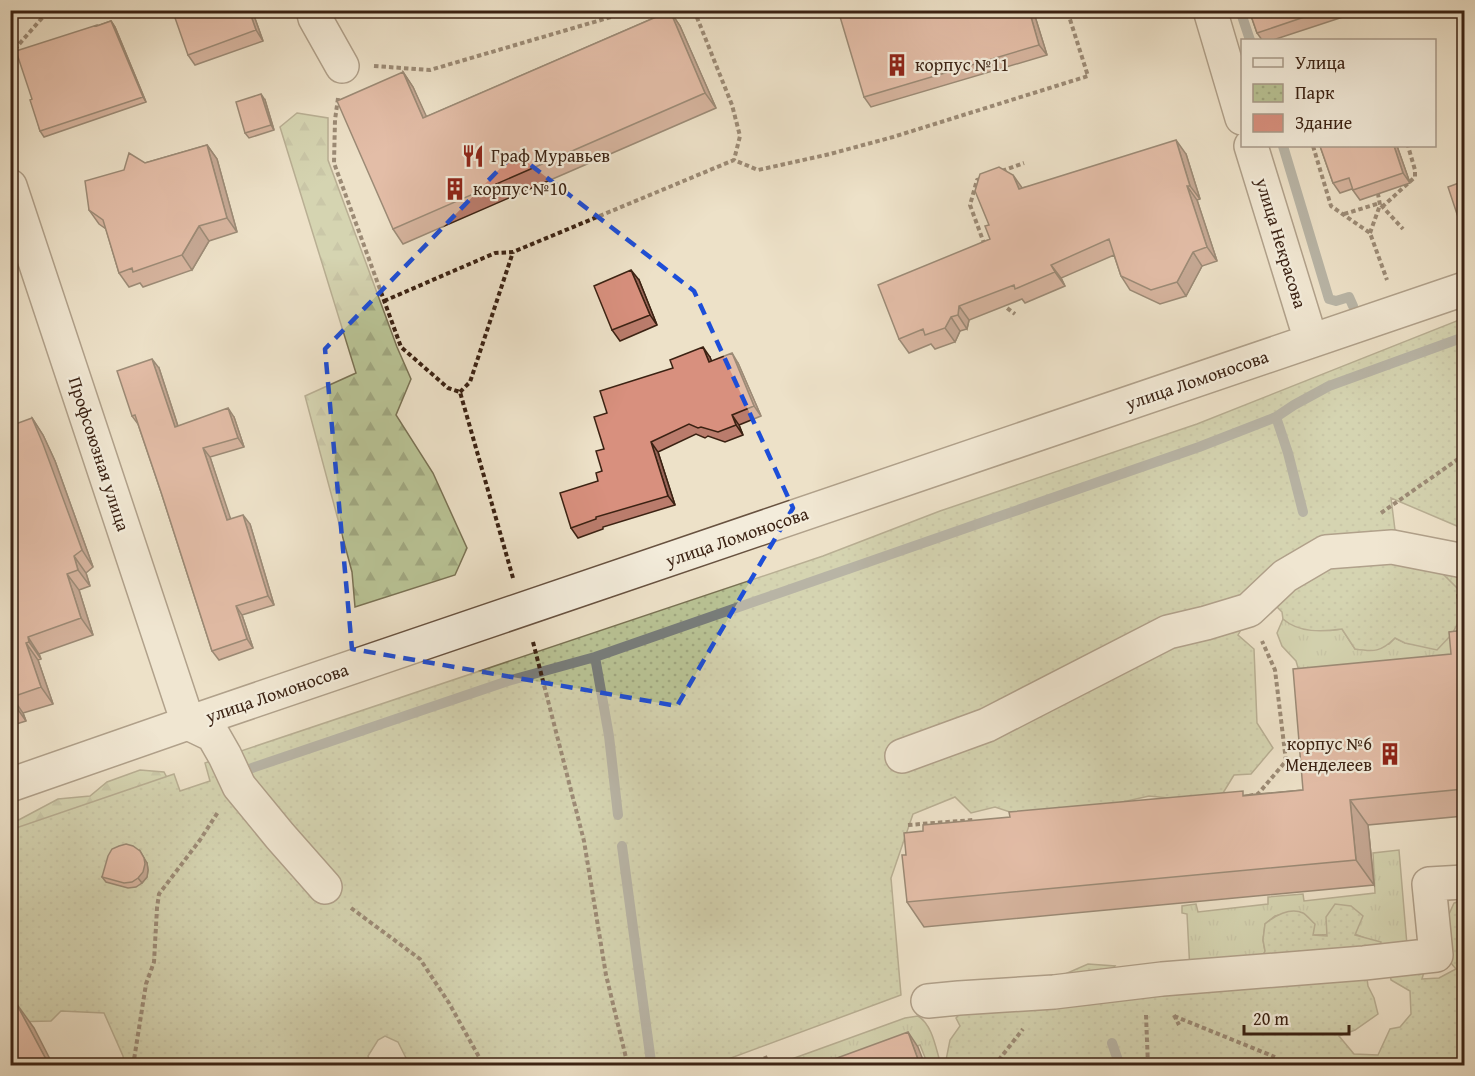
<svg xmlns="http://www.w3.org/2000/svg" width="1475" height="1076" viewBox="0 0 1475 1076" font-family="'Gentium Book Plus',serif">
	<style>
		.grass { fill: url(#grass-tufts); stroke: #7a7254; stroke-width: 1.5 }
		.forest { fill: url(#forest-firs); stroke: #7a7254; stroke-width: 1.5 }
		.park { fill: url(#park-dots); stroke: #7a7254; stroke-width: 1.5 }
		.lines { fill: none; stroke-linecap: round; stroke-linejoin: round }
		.stream { stroke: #787d7b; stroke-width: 10 }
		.minor-casing { stroke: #685240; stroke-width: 36 }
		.path { stroke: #3b2213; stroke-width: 4; stroke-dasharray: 4.5 3; stroke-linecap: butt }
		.minor { stroke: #f3ecdb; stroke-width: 33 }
		.wall { fill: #ba7c6c; stroke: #3b2213; stroke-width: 1.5 }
		.shaded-wall { fill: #976558; stroke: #3b2213; stroke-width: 1.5 }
		.building { fill: #d8907e; stroke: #3b2213; stroke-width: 1.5 }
		.marked { fill: none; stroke: #1d4ed8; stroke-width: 4.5; stroke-dasharray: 12 8; stroke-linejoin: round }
		.labels { text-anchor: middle; stroke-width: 4.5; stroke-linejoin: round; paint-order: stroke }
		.poi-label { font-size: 18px; fill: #3b2213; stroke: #f3ecdb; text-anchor: start }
		.street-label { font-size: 18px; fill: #3b2213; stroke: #f3ecdb }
	</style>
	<defs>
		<pattern id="grass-tufts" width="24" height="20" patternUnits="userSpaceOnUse" patternTransform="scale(1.5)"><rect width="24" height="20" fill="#b9c395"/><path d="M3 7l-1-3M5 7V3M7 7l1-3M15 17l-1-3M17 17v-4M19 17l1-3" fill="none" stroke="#a0a780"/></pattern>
		<pattern id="forest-firs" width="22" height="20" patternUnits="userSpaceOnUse" patternTransform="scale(1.5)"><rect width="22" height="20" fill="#b9c395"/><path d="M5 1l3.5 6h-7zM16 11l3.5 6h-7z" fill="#a0a780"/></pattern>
		<pattern id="park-dots" width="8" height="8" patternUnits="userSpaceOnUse" patternTransform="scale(1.5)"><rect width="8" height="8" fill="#b9c395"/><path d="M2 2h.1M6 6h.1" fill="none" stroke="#a0a780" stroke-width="1.8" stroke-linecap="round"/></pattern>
	</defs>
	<rect width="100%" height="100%" fill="#ede1c8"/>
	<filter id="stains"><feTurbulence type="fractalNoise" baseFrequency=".00333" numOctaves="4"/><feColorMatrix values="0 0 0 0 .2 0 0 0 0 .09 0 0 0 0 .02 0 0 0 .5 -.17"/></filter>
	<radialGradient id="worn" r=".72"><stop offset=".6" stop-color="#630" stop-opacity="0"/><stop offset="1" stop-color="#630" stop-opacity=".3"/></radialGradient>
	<!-- grass -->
	<path class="grass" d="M1442,573l22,2v78l-159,38 -9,-30 -14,-15 -5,-13 6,-14c13,11 42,13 59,10l13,20 34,-5 6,-6 10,5 12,2z
		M1399,850l8,95 -27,3 -13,-9 -12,-5 -42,1 -20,-23 -18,4 -10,8 -2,16 2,11 -3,8 -72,12 -3,-57 -5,-1v-7l14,-2 2,8 70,-8v-7l35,-3 1,7 71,-8 -2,-40z
		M918,1016c15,9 18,34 23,49h-13l-8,-20 -56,20h-73l-2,-5 116,-42z"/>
	<!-- forest -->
	<path class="forest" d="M297,113l31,5v42l69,187 14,32 -15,36 37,58 34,75 -12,27 -100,32 -3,-35 -47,-176 51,-23 -76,-246z
		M140,770l24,2 11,21 -164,82v-51l47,-25 32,-3 17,-14z"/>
	<!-- park -->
	<path class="park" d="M1464,318v211l-73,-31 4,32 26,12 21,31 16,16 4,18 -3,14 -7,13 -15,16 -32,-7 -10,-5c-14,14 -21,14 -40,11l-13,-20c-20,3 -43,4 -59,-10l-1,-7 -8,-8 -28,17 -8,14 16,14 3,74 16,25 -22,26 -17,1 -11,18 -35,7 -39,-4 -79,18h-54l-21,-7 -24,6 -16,-16 -42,17 -22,64 10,117 -189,70h-309l3,-7 -8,-16 -13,-6 -7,4 -10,16 4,9h-248l-1,-9 -19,-43 -43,-2 -10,10 -40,1 -1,-192 164,-56 6,17 30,-10 -5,-18 618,-207 117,-45 257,-87z
		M1464,899v166h-519l5,-25 10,-14 -4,-8 9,-11 84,-26 39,-17 27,2 -12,15 159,-22 3,-8 -2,-11 2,-16c9,-8 25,-17 38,-11 4,2 8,8 12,11l-2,11 14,1 -1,-19 9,-13 16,2 12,10 -8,19 26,7 -2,10 -13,19 2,15 6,12 4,16 -23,16 -16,6 15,18 24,1 12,-26 10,-2 11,-13 -1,-23 -19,-11 -2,-11 36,-1 -3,11 17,-1 17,-9 -15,-18 4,-28 9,-20z"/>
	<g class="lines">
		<!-- stream -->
		<path class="stream" d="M1240,10l10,30
			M1283,146l46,153 7,2 13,-4 4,9
			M1276,417l12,36 15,59
			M595,657l14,79 9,79
			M252,768l256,-87 87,-24 604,-210 77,-30 18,-12 35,-19 135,-49
			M622,846l29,216
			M1112,1043l8,23"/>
		<!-- minor casing -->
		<g class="minor-casing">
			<path id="minor" d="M313,10l2,8 27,48
				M1210,10l32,108
				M1251,146l60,195
				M10,186l178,537 25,12 12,21 14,30 41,50 45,51
				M902,756l85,-31 181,-93 38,-9 43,-13 36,-34 41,-24 66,-5 72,14
				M10,785l178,-62 1276,-434
				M928,1001l31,-3 95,-6 108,-13 202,-16 72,-8 -7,-71 35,-2"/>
		</g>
		<!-- path -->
		<path class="path" d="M694,10l38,95 8,31 -6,24
			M374,66l56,4 205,-60
			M10,79l4,-29 35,-40
			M338,98l-3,22 -1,43 67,184 47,41 12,4 53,186
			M1313,146l18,60 39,27 17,47
			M1002,171l22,-8
			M981,179l-4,1 -7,25 15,41
			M1381,205l22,24
			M1382,207l33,-30v-7l-7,-24
			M1344,214l36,-11
			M1370,233l10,-28 -2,-11
			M384,301l111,-48 18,-1 221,-92 24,10 72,-16 63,-17 195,-61 -21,-66
			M1005,301l2,7 8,6
			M460,392l10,-10 43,-130
			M1381,513l83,-58
			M1458,594l5,40
			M533,642l51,199 22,134 22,91
			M1249,796l9,-2 28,-33 -11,-91 -13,-29
			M908,825l65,-5
			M351,908l69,51 29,44 35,63
			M1146,1015l2,51
			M1174,1015l5,10
			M1174,1016l101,41
			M765,1056l4,10
			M133,1066l13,-82 8,-22 3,-54 2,-14 41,-54 18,-28
			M994,1066l29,-37"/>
		<!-- minor -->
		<use href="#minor" class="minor"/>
	</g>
	<!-- wall -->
	<path class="wall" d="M186,10h66l11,31 -68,24 -7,-10z
		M1033,10l14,45 -176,52 -7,-10z
		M1249,10h98l2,5 -76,25h-11l-5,-7z
		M670,11l10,15 36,82 -313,136 -10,-15 10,-157 10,15 13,30z
		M111,21l4,6 31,75 -102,35 -4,-6 -8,-32 65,-73z
		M265,100l9,30 -25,8 -4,-5z
		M207,145l10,14 20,73 -28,9 -17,29 -49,17 -3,-4 -11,4 -10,-14 -13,-44 -7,-5 -10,-14 56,-47z
		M1320,146h77l13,37 -50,17 -8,-11 -12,4 -7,-10z
		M1186,154l14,45 -3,1 20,61 -15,5 -16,30 -26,8 -30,-14 -9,-14 -7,-21 -53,23 4,8 -40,17 -3,-4 -53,21 -2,9 -7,2 -5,11 -20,7 -4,-5 -22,9 -10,-14 91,-100 -1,-14 33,-37z
		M639,280l18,45 -37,16 -8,-11z
		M710,357l1,4 27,2 23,53 -22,9 4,10 -18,7 -17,-6 -3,2 -9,-4 -38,18 17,53 -72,22v2l-25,9 -7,-10 27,-47 4,-10 5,-58z
		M159,368l19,58 56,-9 10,30 -34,10 20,62 20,5 24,81 -32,10 11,33 -34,12 -7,-9 -51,-159 -23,-68 -6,-8z
		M32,418l11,17 12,26 38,106 -7,6 4,13 -11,4 14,45 -54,19 2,5 -3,1 15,44 -30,9 3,8 -16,5v-185l2,-1z
		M1464,630v186l-96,9 6,60 -450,42 -17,-25 -1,-47 340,-60 57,-5 148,-136z
		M147,863l1,7 -1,7 -5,6 -6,4 -8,1 -22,-6 -4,-5z"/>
	<!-- shaded-wall -->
	<path class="shaded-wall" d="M249,10h3l11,31 -7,-11z
		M1029,10h4l14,45 -8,-10z
		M670,11l10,15 36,82 -11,-15z
		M111,21l4,6 31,75 -3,-5z
		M403,72l10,15 21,46 -11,-15z
		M261,94l4,6 9,30 -3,-5z
		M1176,140l10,14 14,45 -10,-13z
		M207,145l10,14 20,73 -10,-14z
		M1394,146h3l13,37 -7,-10z
		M1013,175l10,14h-4z
		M1187,186l10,14 20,61 -10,-14z
		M199,226l10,15 -17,29 -10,-15z
		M1193,252l9,14 -16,30 -9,-14z
		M1051,265l10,13 4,8 -10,-14z
		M631,270l8,10 18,45 -7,-10z
		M959,306l10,14 -2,9 -9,-14z
		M951,317l9,14 -5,11 -10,-14z
		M703,347l7,10 6,15 -7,-10z
		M732,353l6,10 23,53 -7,-10z
		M152,359l7,9 22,68 -6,-9z
		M228,408l6,9 10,30 -6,-9z
		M732,415l7,10 4,10 -7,-10z
		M32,418l11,17 12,26 38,106 -11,-17z
		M651,442l7,10 17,53 -7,-9z
		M203,448l7,9 24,72 -7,-9z
		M243,515l7,9 24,81 -6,-9z
		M74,556l12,17 4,13 -12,-16z
		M67,574l12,16 14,45 -12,-17z
		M236,606l6,9 11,33 -6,-9z
		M28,637l11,17 2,5 -12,-17z
		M26,643l12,17 15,44 -12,-17z
		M12,697l11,16 3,8 -12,-17z
		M1350,800l18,25 6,60 -18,-25z
		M140,851l7,12 1,7 -1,7 -5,6 -4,-5z
		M16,1003l18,25 19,37h-4z
		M908,1032l10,15 7,18h-5z"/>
	<!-- building -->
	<path class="building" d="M186,10h63l7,20 -68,25 -14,-40z
		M838,10h191l10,35 -175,52z
		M1249,10h76l-68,23z
		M670,11l35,82 -312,136 -56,-128 66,-29 20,46z
		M111,21l32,76 -103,34 -10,-31 2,-1 -16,-48 81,-26v1z
		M261,94l10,31 -26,8 -9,-31z
		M1176,140l14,46h-3l20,61 -14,5 -16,30 -26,8 -30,-14 -12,-37 -58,26 4,7 -40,17 -1,-4 -55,21 -1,9 -7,2 -6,11 -20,7 -2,-6 -24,10 -21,-54 112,-46 -5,-13 4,-1 -14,-34 5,-17 19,-7 14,8 6,14z
		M207,145l20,73 -28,8 -17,29 -49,17 -1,-4 -13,5 -16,-53 -14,-10 -4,-29 39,-11 5,-17 16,10z
		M1320,146h74l9,27 -50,17 -4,-12 -16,5z
		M1464,181v50l-1,1 -15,-45z
		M631,270l19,45 -38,15 -18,-44z
		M703,347l6,15 23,-9 22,53 -22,9 4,10 -18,7 -17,-5 -3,1 -9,-4 -38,18 17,54 -72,21v2l-25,9 -11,-35 38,-12 -2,-8 6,-2 -6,-20 8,-2 -10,-32 13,-4 -7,-22 73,-23 -3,-8z
		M152,359l23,68 53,-19 10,30 -35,10 24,72 16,-5 25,81 -32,10 11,33 -35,12 -51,-159 -26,-77 -3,1 -15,-45z
		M32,418l11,26 39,106 -8,6 4,14 -11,4 14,44 -53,19 1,5 -3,1 15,44 -29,10 2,7 -4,1v-164l2,-1 -2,-4v-110z
		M1464,630v159l-114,11 6,60 -449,42 -5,-47h4l-2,-22 19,-2v-6l87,-8 -1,-5 234,-21v5l60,-6 -10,-121 158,-15 -2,-22z
		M126,844l7,2 7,5 4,7 1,6 -2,8 -5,6 -6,4 -8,1 -22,-6 6,-21 4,-7 7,-3z
		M16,1003l33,62h-39v-59z
		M908,1032l12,33h-102z"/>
	<!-- marked area -->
	<path d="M0 0H1475V1076H0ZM515,153l179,138 99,217 -116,198 -325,-57 -27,-300z" fill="#ede1c8" fill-opacity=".55" fill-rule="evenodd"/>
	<path class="marked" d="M515,153l179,138 99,217 -116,198 -325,-57 -27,-300z"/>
	<!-- icons -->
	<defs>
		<g id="building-bare" transform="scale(1.8)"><path d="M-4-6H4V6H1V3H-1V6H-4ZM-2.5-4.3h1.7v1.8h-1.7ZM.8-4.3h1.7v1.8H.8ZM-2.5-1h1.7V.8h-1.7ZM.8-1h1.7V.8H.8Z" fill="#8f2418" stroke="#f3ecdb" stroke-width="2.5" paint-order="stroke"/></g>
		<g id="restaurant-bare" transform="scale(1.8)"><path d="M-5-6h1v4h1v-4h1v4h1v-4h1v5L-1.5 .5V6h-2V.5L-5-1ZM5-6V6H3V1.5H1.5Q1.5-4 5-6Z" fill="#8f2418" stroke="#f3ecdb" stroke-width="2.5" paint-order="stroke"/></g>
	</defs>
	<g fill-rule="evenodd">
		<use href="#building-bare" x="897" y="65"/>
		<use href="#restaurant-bare" x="473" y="156"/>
		<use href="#building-bare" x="455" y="189"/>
		<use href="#building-bare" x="1390" y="754"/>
	</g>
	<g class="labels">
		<!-- poi labels -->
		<g class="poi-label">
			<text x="915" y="71">корпус №11</text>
			<text x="491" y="162">Граф Муравьев</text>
			<text x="473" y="195">корпус №10</text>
			<text x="1372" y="750" text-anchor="end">корпус №6<tspan x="1372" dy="21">Менделеев</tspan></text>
		</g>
		<!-- street labels -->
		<g class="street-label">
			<text transform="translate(1281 243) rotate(73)" y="6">улица Некрасова</text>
			<text transform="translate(1197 380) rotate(-19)" y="6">улица Ломоносова</text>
			<text transform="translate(99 454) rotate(72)" y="6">Профсоюзная улица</text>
			<text transform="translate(737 537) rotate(-19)" y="6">улица Ломоносова</text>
			<text transform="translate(277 693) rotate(-19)" y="6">улица Ломоносова</text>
		</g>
	</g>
	<!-- margin -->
	<rect width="1475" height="1076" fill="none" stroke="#ede1c8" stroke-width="36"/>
	<rect x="12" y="12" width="1451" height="1052" fill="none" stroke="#3b2213" stroke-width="3"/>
	<rect x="18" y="18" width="1439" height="1040" fill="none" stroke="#3b2213" stroke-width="1.5"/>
	<!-- legend -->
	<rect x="1241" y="39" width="195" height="108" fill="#f3ecdb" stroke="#a99b8b" stroke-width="1.5"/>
	<rect x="1253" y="58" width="30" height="9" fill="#f3ecdb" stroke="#a99b8b" stroke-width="1.5"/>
	<text x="1295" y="69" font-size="18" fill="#3b2213">Улица</text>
	<rect x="1253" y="84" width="30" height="18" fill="url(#park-dots)" stroke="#a99b8b" stroke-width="1.5"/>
	<text x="1295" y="99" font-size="18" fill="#3b2213">Парк</text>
	<rect x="1253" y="114" width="30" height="18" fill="#d8907e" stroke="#a99b8b" stroke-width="1.5"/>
	<text x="1295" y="129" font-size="18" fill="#3b2213">Здание</text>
	<!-- scale -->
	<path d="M1244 1025v9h105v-9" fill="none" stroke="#3b2213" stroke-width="3"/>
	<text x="1253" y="1025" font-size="18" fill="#3b2213" stroke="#f3ecdb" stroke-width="4.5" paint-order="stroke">20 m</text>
	<rect width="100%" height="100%" filter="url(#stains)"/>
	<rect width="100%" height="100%" fill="url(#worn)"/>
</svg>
